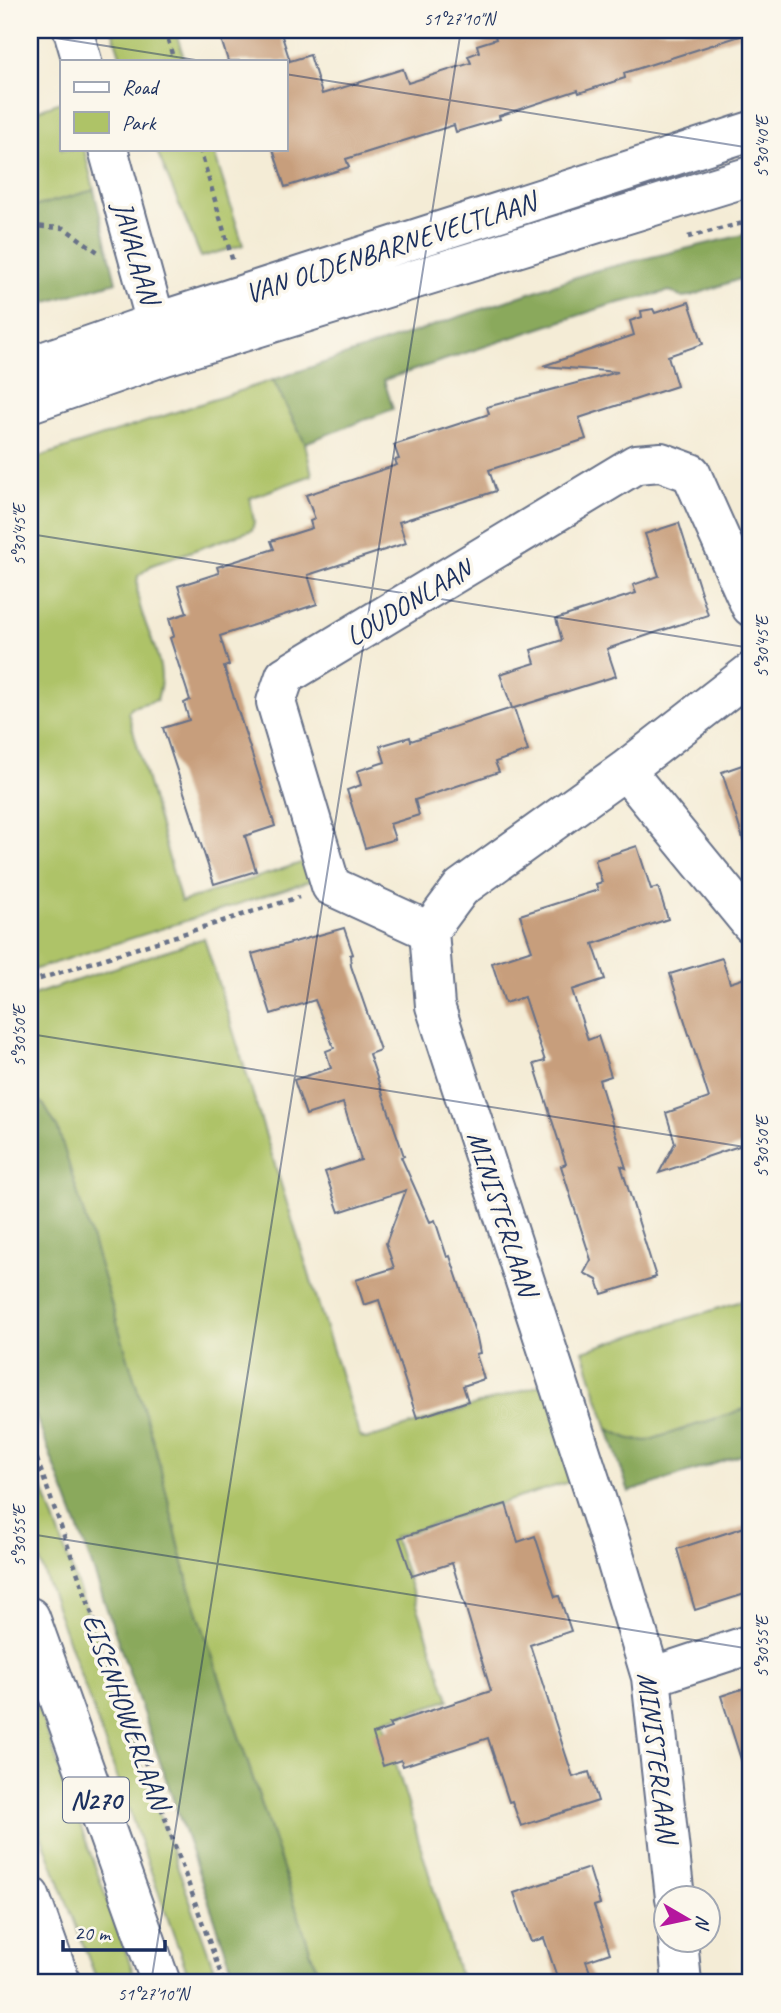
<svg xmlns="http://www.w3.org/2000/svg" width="781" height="2013" viewBox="0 0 781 2013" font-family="Caveat,sans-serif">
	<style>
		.green { fill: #aec367; stroke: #647962; stroke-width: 2 }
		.forest { fill: #8aa95c; stroke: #526c5d; stroke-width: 2 }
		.building { fill: #c79e7b }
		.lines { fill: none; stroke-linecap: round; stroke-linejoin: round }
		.minor-casing { stroke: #677188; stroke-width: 42 }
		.secondary-casing { stroke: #677188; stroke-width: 42 }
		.primary-casing { stroke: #677188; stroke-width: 42 }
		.path { stroke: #677188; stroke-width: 4.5; stroke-dasharray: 5 5; stroke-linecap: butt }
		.minor { stroke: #fff; stroke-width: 38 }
		.secondary { stroke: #fff; stroke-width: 38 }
		.primary { stroke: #fff; stroke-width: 38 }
		.ticks { fill: none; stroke: #1b2f5e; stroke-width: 2; stroke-opacity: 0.45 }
		.labels { text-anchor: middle; stroke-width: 7; stroke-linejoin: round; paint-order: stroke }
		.shield { fill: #fbf7ec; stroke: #5e6b89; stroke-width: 2 }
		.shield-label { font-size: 26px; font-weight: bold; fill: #1b2f5e }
		.street-label { font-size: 28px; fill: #1b2f5e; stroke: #fbf7ec }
		.neatline { fill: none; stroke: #1b2f5e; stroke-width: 2.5 }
		.ticks-label { font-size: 18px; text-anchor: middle; fill: #1b2f5e }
	</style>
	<rect width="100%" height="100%" fill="#fbf7ec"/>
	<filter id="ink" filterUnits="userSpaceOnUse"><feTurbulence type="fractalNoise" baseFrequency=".0143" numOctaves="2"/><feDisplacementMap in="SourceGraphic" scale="14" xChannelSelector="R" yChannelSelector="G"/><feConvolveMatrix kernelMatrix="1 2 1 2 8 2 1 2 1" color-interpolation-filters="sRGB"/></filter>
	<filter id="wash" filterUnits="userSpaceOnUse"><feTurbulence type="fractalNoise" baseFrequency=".00686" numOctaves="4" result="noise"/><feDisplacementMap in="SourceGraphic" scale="28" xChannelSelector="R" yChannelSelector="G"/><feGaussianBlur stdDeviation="1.57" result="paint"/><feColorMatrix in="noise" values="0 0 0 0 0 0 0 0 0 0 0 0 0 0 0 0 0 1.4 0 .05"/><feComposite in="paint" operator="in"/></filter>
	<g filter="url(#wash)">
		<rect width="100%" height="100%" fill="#f4ecd6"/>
		<!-- green -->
		<path class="green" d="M112,30h63l10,31h-63z
			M61,102v47h23l10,41 -64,18v-95z
			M156,149h57l30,96 -42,12z
			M273,380l32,63 7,32 -62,23 4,24 -2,8 -100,35 -14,11c-6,36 23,69 23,102 0,7 -2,15 -4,22l-25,7 -4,5 53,190 126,-41 6,19 -283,91v-511z
			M204,938l156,499 6,2 181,-56 31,96 -184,58 55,163 -66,21 75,250 7,12h-144l-133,-400 -32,-133 -112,-345 -14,-10v-99z
			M751,1298v109l-104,34 -17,-2 -22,-10 -25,-78z
			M30,1452l189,531h-28l-161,-449z
			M30,1684l12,35 95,264h-39l-68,-177z"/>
		<!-- forest -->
		<path class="forest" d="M94,190l22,92 -86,25v-99z
			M751,233v42l-60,21 -9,1 -12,-6 -60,14 -226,75 9,29 -88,34 -32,-63 321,-109z
			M30,1095l14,10 14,24 98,321 32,133 133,400h-84l-152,-437 -55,-145z
			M751,1407v45l-122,40 -21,-63 22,10 17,2z"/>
		<g id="blocks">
			<!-- building -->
			<path class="building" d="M250,30h30l10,31 20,-6 12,39 81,-25 5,14 63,-20 -3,-7 11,-4 -2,-7 19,-6 -3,-9h246l1,6 -116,37 1,5 -46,15 -1,-3 -79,26 1,3 -44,13 -2,-7 -108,34 3,8 -64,20 -12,-38h12v-86l5,-2h-62l-7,-22z
				M689,302l14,42 -35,12 9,30 -98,32 7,21 -97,31 7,21 -97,31 7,21 -98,32 9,29 -97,32 9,29 -5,2 51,159 -30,10 11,35 -42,13 -51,-156 26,-8 -5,-17 6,-3 -20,-62 4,-2 -5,-17 18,-6 -9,-27 41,-13 -2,-6 57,-18 -3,-8 41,-13 -2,-7 5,-2 -9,-24 91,-30 -2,-5 4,-1 -5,-14 95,-31 -2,-7 131,-35 -75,-6 91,-31 -4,-14 12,-4 -1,-6 12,-2 2,4z
				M679,523l29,92 -101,34 9,27 -102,32 14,43 -33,11 4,10 -84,28 4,15 -29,9 5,15 -30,9 -18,-58 14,-5 -4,-14 28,-9 -5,-16 30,-9 1,4 101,-33 -12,-34 35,-11 -4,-13 31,-10 -6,-21 80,-26 -3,-8 26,-9 -14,-42z
				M751,762v82l-6,1 -23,-73z
				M637,846l14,43 7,-2 10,32 -75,25 12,35 -33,11 16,50 10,-4 13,40 -12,4 27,88 -5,-2 35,111 -54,17 -5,-14 -13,-7 7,-13 -30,-94 5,-2 -32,-100 11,-3 -21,-64 -19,6 -13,-40 40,-13 -12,-35 78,-25 -2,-6 6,-2 -7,-22z
				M344,928l9,26 -3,1 1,11 29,84 -11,4 35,102 -3,1 29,65 5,-2 12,37 3,-1 27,82 3,15 -4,1 8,25 -21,7 5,15 -51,17 -38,-118 -15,5 -8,-25 38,-12 -8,-25 20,-53 -67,22 -14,-40 36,-12 -18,-57 -37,12 -12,-35 37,-12 -5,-17 8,-3 -19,-48 -44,14 -19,-60z
				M722,958l8,25 21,-7v166l-92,31 16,-30 -9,-30 43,-15 -39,-124z
				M506,1504l12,38 17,-6 20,61 4,-1 12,35 -41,14 43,132 16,-5 9,29 -77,25 -9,-25 -3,1 -21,-64 -85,28 -2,-6 -18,6 -10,-32 18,-6 -2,-4 102,-33 -39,-128 -40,13 -13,-38z
				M751,1525v67l-56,18 -18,-61z
				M751,1686v85l-6,1 -24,-76z
				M589,1868l11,36 -6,2 16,47 -24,8 8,22h-35l-15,-45 -13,4 -17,-49z"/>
		</g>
	</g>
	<g filter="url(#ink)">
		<use href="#blocks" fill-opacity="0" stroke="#677188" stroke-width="2"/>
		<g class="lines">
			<!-- minor casing -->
			<g class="minor-casing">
				<path id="minor" d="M73,30l9,31
					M108,149l56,203
					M625,770l126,154
					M429,931l-98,-45 -55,-184 9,-26 351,-212 25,-2 30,11 60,134
					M651,1677l100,-33
					M675,1898l-24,-221 -39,-130 -177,-541 -6,-75 32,-43 164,-118 126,-98
					M678,1940l4,43"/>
			</g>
			<!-- secondary casing -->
			<g class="secondary-casing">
				<path id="secondary" d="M30,366l127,-44 594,-191
					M30,403l135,-47 586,-180"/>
			</g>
			<!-- primary casing -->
			<g class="primary-casing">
				<path id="primary" d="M30,1617l131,366
					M30,1896l31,87"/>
			</g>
			<!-- path -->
			<path class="path" d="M165,30l9,31
				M200,149l33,113
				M30,226l34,2 34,24
				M688,237l63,-16
				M30,982l269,-85
				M30,1440l194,543"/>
			<!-- minor -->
			<use href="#minor" class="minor"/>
			<!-- secondary -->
			<use href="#secondary" class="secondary"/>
			<!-- primary -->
			<use href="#primary" class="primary"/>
		</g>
	</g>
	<!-- ticks -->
	<path class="ticks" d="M30,34l172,27M285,74l466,74M30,534l721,114M30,1034l721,114M30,1534l721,115M151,1983l310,-1953"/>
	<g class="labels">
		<!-- shield labels -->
		<rect class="shield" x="63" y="1777.5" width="66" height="45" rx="5"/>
		<g class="shield-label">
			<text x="96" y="1809">N270</text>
		</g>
		<!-- street labels -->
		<g class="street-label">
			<text transform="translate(390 247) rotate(-18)" y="10">VAN OLDENBARNEVELTLAAN</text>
			<text transform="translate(137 252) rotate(74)" y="10">JAVALAAN</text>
			<text transform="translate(408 602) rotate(-31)" y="10">LOUDONLAAN</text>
			<text transform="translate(503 1213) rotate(72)" y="10">MINISTERLAAN</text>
			<text transform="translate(127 1711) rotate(70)" y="10">EISENHOWERLAAN</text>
			<text transform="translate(658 1757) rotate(83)" y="10">MINISTERLAAN</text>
		</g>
	</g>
	<!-- margin -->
	<rect width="781" height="2013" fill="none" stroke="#fbf7ec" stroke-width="77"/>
	<!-- legend -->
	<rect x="60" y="60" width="228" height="91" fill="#fbf7ec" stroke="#a1a7b3" stroke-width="2"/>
	<rect x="74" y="82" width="35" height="10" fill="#ffffff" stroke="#a1a7b3" stroke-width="2"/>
	<text x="122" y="94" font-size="21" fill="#1b2f5e">Road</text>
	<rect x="74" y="112" width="35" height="21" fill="#aec367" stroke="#a1a7b3" stroke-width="2"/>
	<text x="122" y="130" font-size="21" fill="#1b2f5e">Park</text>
	<!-- north arrow -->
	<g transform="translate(687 1919) rotate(99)"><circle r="33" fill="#fbf7ec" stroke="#a1a7b3" stroke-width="2"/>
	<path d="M0-5L12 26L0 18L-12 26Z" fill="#b5179e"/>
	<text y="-10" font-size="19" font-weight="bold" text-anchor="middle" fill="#1b2f5e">N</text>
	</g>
	<!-- scale -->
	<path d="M63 1940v10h102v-10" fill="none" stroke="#1b2f5e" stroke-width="3.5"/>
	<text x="74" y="1940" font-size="21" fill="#1b2f5e" stroke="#fbf7ec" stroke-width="5" paint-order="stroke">20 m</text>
	<rect x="38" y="38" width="704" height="1936" class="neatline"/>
	<g class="ticks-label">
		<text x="459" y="25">51°27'10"N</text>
		<text transform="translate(762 147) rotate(-90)" y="6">5°30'40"E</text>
		<text transform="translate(19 535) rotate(-90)" y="6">5°30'45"E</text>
		<text transform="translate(762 647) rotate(-90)" y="6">5°30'45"E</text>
		<text transform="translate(19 1036) rotate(-90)" y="6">5°30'50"E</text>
		<text transform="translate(762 1147) rotate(-90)" y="6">5°30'50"E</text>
		<text transform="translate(19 1536) rotate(-90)" y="6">5°30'55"E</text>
		<text transform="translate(762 1647) rotate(-90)" y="6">5°30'55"E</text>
		<text x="153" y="2000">51°27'10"N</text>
	</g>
</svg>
